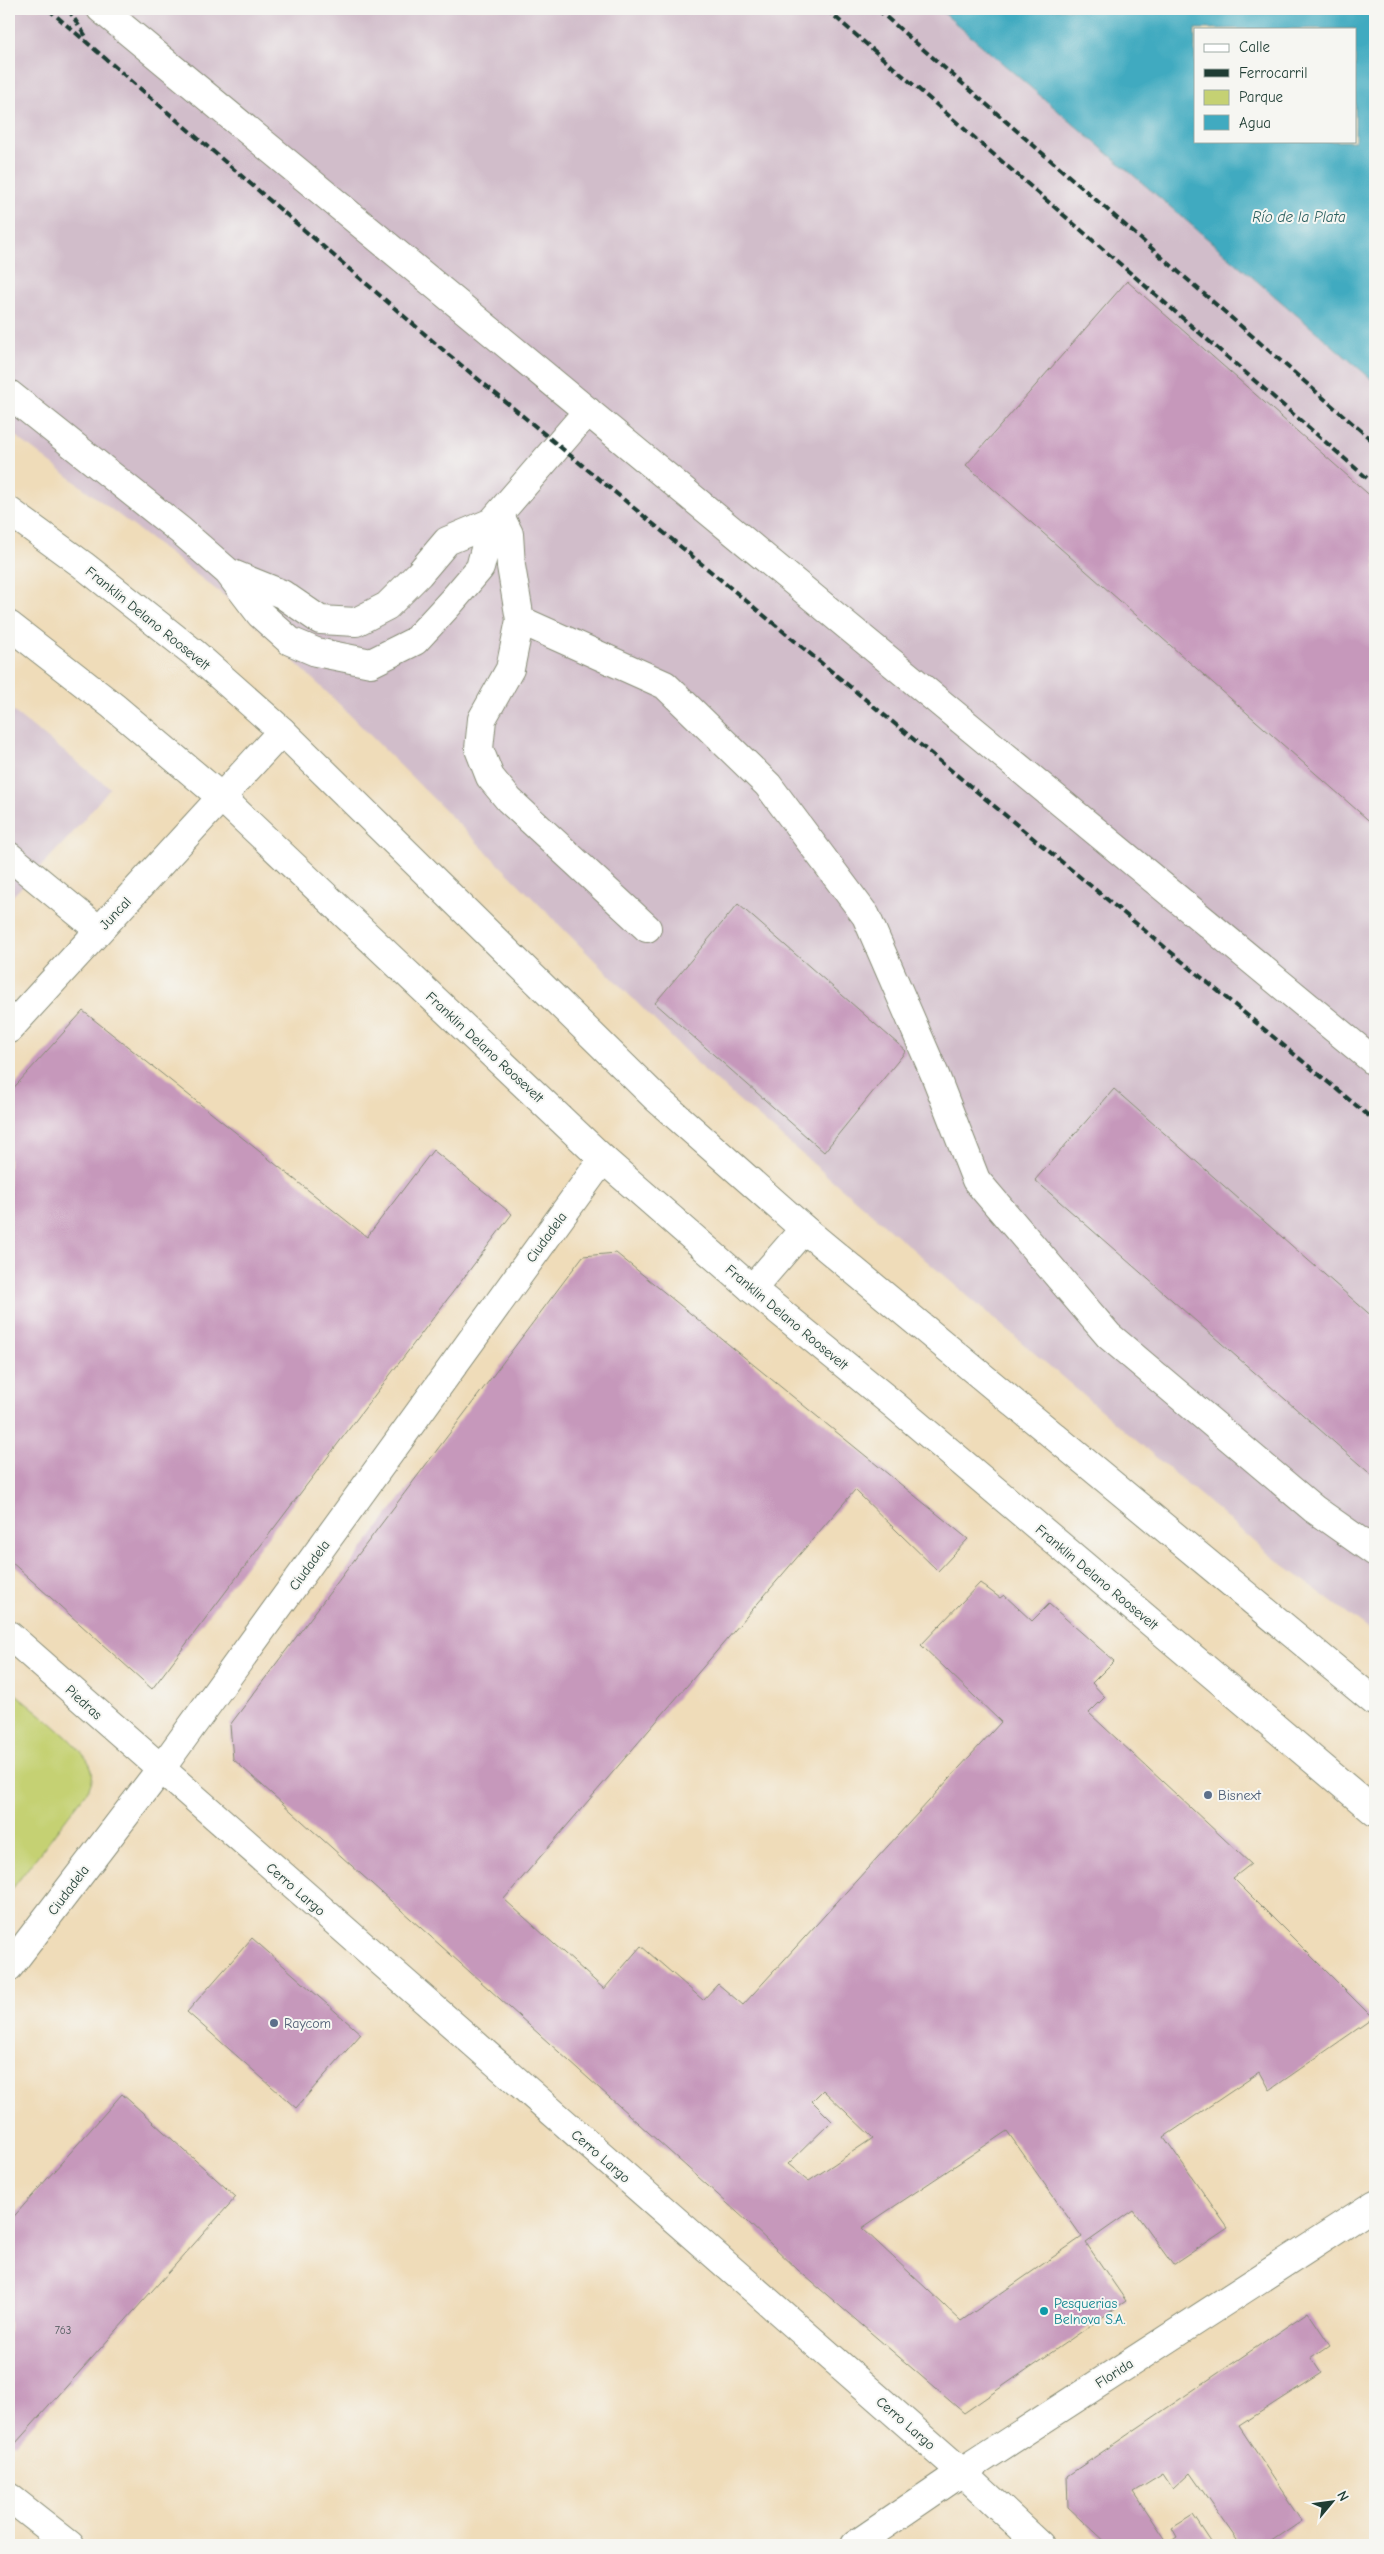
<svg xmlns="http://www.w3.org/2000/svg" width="1384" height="2554" viewBox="0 0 1384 2554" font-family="'Comic Neue',sans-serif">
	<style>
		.industrial { fill: #d1bdca }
		.green { fill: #c5d173; stroke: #728754 }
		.water { fill: #40aac0; stroke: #30747a; fill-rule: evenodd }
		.building { fill: #c698bb; fill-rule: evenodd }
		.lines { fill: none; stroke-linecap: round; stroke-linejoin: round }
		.minor-casing { stroke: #878c76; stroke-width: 30 }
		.major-casing { stroke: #878c76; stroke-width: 30 }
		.minor { stroke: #fff; stroke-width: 28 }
		.major { stroke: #fff; stroke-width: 28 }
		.rail { stroke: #1f3d34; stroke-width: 4; stroke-dasharray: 8 4; stroke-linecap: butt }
		.service-dot { fill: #5c6f8a; stroke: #f6f6f2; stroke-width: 2 }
		.culture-dot { fill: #0f9aa8; stroke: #f6f6f2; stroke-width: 2 }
		.labels { text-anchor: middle; stroke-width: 4; stroke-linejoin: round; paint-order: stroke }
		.number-label { font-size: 11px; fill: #495456 }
		.street-label { font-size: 14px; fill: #1f3d34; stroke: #f6f6f2 }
		.service-label { font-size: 14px; fill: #4e5e75; stroke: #f6f6f2; text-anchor: start }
		.culture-label { font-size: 14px; fill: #0d838f; stroke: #f6f6f2; text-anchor: start }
		.water-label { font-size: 15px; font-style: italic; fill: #295e5e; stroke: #f6f6f2 }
	</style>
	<rect width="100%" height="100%" fill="#f6f6f2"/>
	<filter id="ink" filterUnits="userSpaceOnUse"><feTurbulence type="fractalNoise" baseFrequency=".02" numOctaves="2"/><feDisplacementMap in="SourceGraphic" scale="10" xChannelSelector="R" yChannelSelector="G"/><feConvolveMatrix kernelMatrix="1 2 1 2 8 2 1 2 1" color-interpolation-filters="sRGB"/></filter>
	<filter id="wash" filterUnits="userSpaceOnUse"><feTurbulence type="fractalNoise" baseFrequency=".0096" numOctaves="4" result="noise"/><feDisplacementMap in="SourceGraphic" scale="20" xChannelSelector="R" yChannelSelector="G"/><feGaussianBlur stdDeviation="1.12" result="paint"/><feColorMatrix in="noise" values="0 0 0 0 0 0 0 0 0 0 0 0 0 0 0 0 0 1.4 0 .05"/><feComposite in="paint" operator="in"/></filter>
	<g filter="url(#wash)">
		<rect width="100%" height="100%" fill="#efdcb9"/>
		<!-- industrial -->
		<path class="industrial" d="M9,9h930l436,373v1252l-105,-79 -564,-483 -371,-372 -108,-102 -218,-167z
			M9,708l101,80 -40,48 -61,64z"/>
		<!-- green -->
		<path class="green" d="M9,1688c19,17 75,58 82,79 3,8 1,15 -3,23l-79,103z"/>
		<!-- water -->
		<path class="water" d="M939,9h436v373zM1195,29h160v112h-160z"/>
		<g id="blocks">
			<!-- building -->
			<path class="building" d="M1127,281l248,219v326l-409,-361z
				M738,904l168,147 -82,101 -169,-149z
				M83,1011l284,226 66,-87 79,64 -360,475 -143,-129v-467z
				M1114,1089l261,230v159l-340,-298z
				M616,1253l352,286 -30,32 -83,-81 -351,409 100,90 37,-43 62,54 15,-16 25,21 258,-283 -80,-77 59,-62 20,15 4,-3 28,26 17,-17 65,57 -22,22 13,14 -16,16 162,151 -18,14 140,140 -103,72 -10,-18 -96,65 64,91 -55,37 -40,-55 -47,33 40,58 -162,112 -166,-143 -51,-49 -514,-462 -3,-34 353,-469zM823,2090l50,48 -64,43 -21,-17 44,-43 -20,-20zM1007,2131l75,106 -121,84 -99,-93z
				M252,1938l109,96 -65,74 -109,-96z
				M122,2094l114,103 -221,247 -6,-6v-216z
				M1308,2312l22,33 -19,13 10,15 -82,53 63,95 -35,24h-31l3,-2 -49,-70 -17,16 -10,-15 -29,18 34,51 9,-6 -5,-9 21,-13 20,30h-104l-41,-38 -1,-31z"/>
		</g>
	</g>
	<g filter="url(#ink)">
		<use href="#blocks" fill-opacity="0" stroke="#878c76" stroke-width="1"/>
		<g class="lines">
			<!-- minor casing -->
			<g class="minor-casing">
				<path id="minor" d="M101,9l1274,1053
					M9,394l172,137 47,41 32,42 30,27 26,11 55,11 44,-22 36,-39 29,-34 12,-46 96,-111
					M499,514l10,20 2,32 9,54 -10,49 -28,50 -3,30 11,28 19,23 138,128
					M230,573l52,21 38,26 36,2 31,-16 32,-32 28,-33 45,-19
					M520,620l145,65 103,100 98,131 69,159 41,105 133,156 205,173 61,43
					M9,856l90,74
					M9,1029l273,-298
					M752,1289l52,-60
					M9,1635l953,837 78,73
					M9,1967l151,-197 443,-611
					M9,2497l61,48
					M855,2545l107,-73 413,-268"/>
			</g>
			<!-- major casing -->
			<g class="major-casing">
				<path id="major" d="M9,511l74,54 111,88 88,78 374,367 148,131 571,473
					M9,625l104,81 108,91 382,362 149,130 141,115 482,408"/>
			</g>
			<!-- minor -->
			<use href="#minor" class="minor"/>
			<!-- major -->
			<use href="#major" class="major"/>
			<!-- rail -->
			<path class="rail" d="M48,9l401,346 926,766
				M68,9l19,29
				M826,9l549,476
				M877,9l498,434"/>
		</g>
	</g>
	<!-- markers -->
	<g class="service-dot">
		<circle cx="1208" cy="1795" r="5"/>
		<circle cx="274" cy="2023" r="5"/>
	</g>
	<circle class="culture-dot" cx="1044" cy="2311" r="5"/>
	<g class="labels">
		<!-- number labels -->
		<g class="number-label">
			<text x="63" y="2334">763</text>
		</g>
		<!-- street labels -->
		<g class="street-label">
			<text transform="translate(148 618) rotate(39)" y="5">Franklin Delano Roosevelt</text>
			<text transform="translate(115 913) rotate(-47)" y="5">Juncal</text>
			<text transform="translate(485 1047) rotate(43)" y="5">Franklin Delano Roosevelt</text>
			<text transform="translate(546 1237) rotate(-54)" y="5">Ciudadela</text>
			<text transform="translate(787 1317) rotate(40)" y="5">Franklin Delano Roosevelt</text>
			<text transform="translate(309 1565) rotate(-54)" y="5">Ciudadela</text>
			<text transform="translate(1097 1577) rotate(40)" y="5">Franklin Delano Roosevelt</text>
			<text transform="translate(84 1702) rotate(42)" y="5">Piedras</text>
			<text transform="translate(296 1889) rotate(41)" y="5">Cerro Largo</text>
			<text transform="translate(68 1890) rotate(-53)" y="5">Ciudadela</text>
			<text transform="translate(601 2156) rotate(41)" y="5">Cerro Largo</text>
			<text transform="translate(1114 2373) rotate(-33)" y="5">Florida</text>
			<text transform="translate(906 2423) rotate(41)" y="5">Cerro Largo</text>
		</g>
		<!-- service labels -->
		<g class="service-label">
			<text x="1218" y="1800">Bisnext</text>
			<text x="284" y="2028">Raycom</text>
		</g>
		<!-- culture labels -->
		<g class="culture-label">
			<text x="1054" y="2308">Pesquerias<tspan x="1054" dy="16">Belnova S.A.</tspan></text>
		</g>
		<!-- water labels -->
		<g class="water-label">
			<text x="1299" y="222">Río de la Plata</text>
		</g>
	</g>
	<!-- margin -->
	<rect width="1384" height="2554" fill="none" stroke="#f6f6f2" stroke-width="30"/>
	<!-- legend -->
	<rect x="1194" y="28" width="162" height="115" fill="#f6f6f2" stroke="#a0aca6"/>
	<rect x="1204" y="44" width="25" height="8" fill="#ffffff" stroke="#a0aca6"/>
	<text x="1239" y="52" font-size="15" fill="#1f3d34">Calle</text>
	<rect x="1204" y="69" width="25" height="8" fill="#1f3d34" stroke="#a0aca6"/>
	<text x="1239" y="78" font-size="15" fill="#1f3d34">Ferrocarril</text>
	<rect x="1204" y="90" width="25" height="15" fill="#c5d173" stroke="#a0aca6"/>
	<text x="1239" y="102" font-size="15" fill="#1f3d34">Parque</text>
	<rect x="1204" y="115" width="25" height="15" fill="#40aac0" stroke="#a0aca6"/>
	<text x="1239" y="128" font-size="15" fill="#1f3d34">Agua</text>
	<!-- north arrow -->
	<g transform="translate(1332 2502) rotate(61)" stroke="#f6f6f2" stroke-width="4" paint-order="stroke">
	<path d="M0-4L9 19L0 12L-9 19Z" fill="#1f3d34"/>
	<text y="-8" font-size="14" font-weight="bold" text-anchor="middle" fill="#1f3d34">N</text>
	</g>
</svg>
